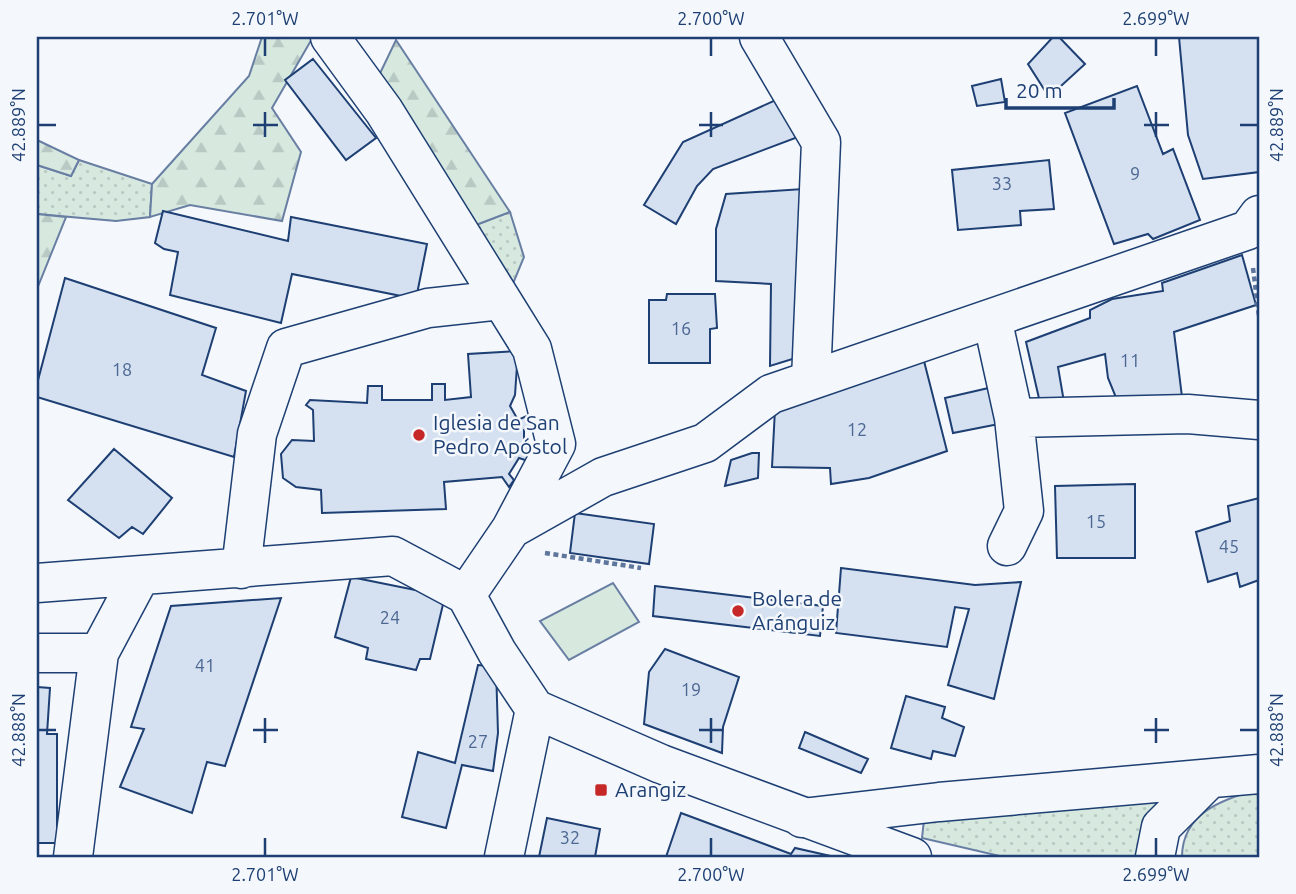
<svg xmlns="http://www.w3.org/2000/svg" width="1296" height="894" viewBox="0 0 1296 894" font-family="Ubuntu,sans-serif">
	<style>
		.grass { fill: url(#grass-dots); stroke: #687fa3; stroke-width: 2 }
		.forest { fill: url(#forest-firs); stroke: #687fa3; stroke-width: 2 }
		.park { fill: #d7e8df; stroke: #687fa3; stroke-width: 2 }
		.building { fill: #d5e0f0; stroke: #1d3f73; stroke-width: 2 }
		.lines { fill: none; stroke-linecap: round; stroke-linejoin: round }
		.minor-casing { stroke: #1d3f73; stroke-width: 41 }
		.highway-casing { stroke: #1d3f73; stroke-width: 41 }
		.path { stroke: #5e769c; stroke-width: 4.5; stroke-dasharray: 5 3.5; stroke-linecap: butt }
		.minor { stroke: #f4f7fb; stroke-width: 38 }
		.highway { stroke: #f4f7fb; stroke-width: 38 }
		.ticks { fill: none; stroke: #1d3f73; stroke-width: 2.5 }
		.poi-dot { fill: #c62828; stroke: #f4f7fb; stroke-width: 2.5 }
		.labels { text-anchor: middle; stroke-width: 5; stroke-linejoin: round; paint-order: stroke }
		.number-label { font-size: 18px; fill: #4b6792 }
		.poi-label { font-size: 21px; fill: #1d3f73; stroke: #f4f7fb; text-anchor: start }
		.neatline { fill: none; stroke: #1d3f73; stroke-width: 2.5 }
		.ticks-label { font-size: 18px; text-anchor: middle; fill: #1d3f73 }
	</style>
	<defs>
		<pattern id="grass-dots" width="8" height="8" patternUnits="userSpaceOnUse" patternTransform="scale(1.75)"><rect width="8" height="8" fill="#d7e8df"/><path d="M2 2h.1M6 6h.1" fill="none" stroke="#b8c8c3" stroke-width="1.8" stroke-linecap="round"/></pattern>
		<pattern id="forest-firs" width="22" height="20" patternUnits="userSpaceOnUse" patternTransform="scale(1.75)"><rect width="22" height="20" fill="#d7e8df"/><path d="M5 1l3.5 6h-7zM16 11l3.5 6h-7z" fill="#b8c8c3"/></pattern>
	</defs>
	<rect width="100%" height="100%" fill="#f4f7fb"/>
	<!-- grass -->
	<path class="grass" d="M79,160l73,24 -2,33 -34,4 -79,-7v-49l34,11z
		M510,212l14,45 -14,34 -42,-63z
		M1259,789v68h-77c0,-44 41,-58 77,-68z
		M1163,799l-23,58h-136l-82,-19 2,-18z"/>
	<!-- forest -->
	<path class="forest" d="M262,37h51l-41,71 29,44 -19,69 -92,-16 -40,12 2,-33 97,-108z
		M396,40l114,172 -42,16 -96,-138z
		M37,140l42,20 -8,16 -34,-11z
		M37,214l29,3 -29,72z"/>
	<!-- park -->
	<path class="park" d="M613,583l26,39 -70,38 -29,-39z"/>
	<!-- building -->
	<path class="building" d="M1053,37h6l26,27 -36,33 -21,-33z
		M1179,37h80v135l-56,7 -15,-44z
		M313,59l63,79 -30,22 -61,-80z
		M1001,79l4,23 -28,4 -5,-20z
		M1137,86l26,68 10,-5 27,71 -47,19 -5,-5 -34,10 -49,-131z
		M778,99l20,38 -85,32 -16,17 -21,38 -32,-19 39,-63z
		M1049,160l5,49 -34,2 1,14 -63,5 -6,-60z
		M803,189l-4,168 -29,9 1,-82 -55,-3v-52l10,-35z
		M163,211l125,30 3,-24 136,27 -11,55 -124,-25 -11,49 -111,-28 8,-43 -14,-3 -9,-6z
		M1242,255l14,50 -82,27 8,65 -63,8 -11,-27 -3,-24 -47,13 6,35 -23,5 -15,-65 64,-24v-8l22,-11 51,-8 -1,-8z
		M65,278l151,50 -14,47 44,16 -12,66 -197,-60v-13z
		M667,294h48l2,34 -7,1v34h-61v-63h17z
		M518,351l-3,44 -5,11 8,14 13,-6 4,11 -11,5v11l13,11 -3,11 -15,-5 -10,16 5,6 -5,7 -7,-10 -58,5 2,27 -124,4 -1,-23 -25,-3 -13,-9 -2,-24 11,-14 22,1 -1,-31 -7,-5 4,-5 57,3 1,-17h14v14h50v-16h13v16l26,-3 -3,-43z
		M924,361l23,90 -78,27 -38,6 -1,-16 -58,-1 3,-58z
		M993,387l11,36 -51,10 -8,-35z
		M114,449l58,49 -29,36 -11,-7 -13,11 -51,-38z
		M752,453h7l-1,25 -33,8 6,-26z
		M1135,484v74h-78l-2,-72z
		M1259,498v82l-19,7 -3,-14 -29,9 -12,-50 34,-11 -2,-15z
		M575,513l79,11 -5,40 -79,-11z
		M841,568l134,17 46,-3 -27,117 -46,-14 21,-76 -14,-2 -8,40 -111,-14z
		M351,577l94,19 -15,63h-10l-4,11 -50,-11 2,-11 -33,-11z
		M655,586l168,20 -3,30 -167,-20z
		M281,598l-56,168 -18,-4 -15,51 -72,-26 24,-58 -13,-2 40,-121z
		M665,649l74,28 -16,50 -1,26 -78,-29 5,-52z
		M478,665l18,2 2,66 -5,38 -31,-6 -16,63 -44,-11 16,-65 37,11z
		M37,687l13,1 -3,46h10v109h-20z
		M906,696l39,11 -3,11 22,9 -9,29 -22,-5 -2,8 -40,-11z
		M805,732l63,27 -7,14 -62,-25z
		M681,813l110,41 4,-6 40,9h-169z
		M547,818l53,11 -5,28h-56z"/>
	<g class="lines">
		<!-- minor casing -->
		<g class="minor-casing">
			<path id="minor" d="M330,37l54,74 148,238 24,95 -45,85 -45,66
				M759,37l62,105 -10,238
				M992,318l22,100 10,93 -17,35
				M1014,418l174,-4 71,6
				M511,529l92,-52 102,-34 66,-49 477,-164 11,-15
				M241,569l16,-135 29,-86 142,-40 73,-8
				M37,583l356,-27 73,39 31,57 38,57 126,55 251,93
				M37,653h62l41,-77
				M73,857l26,-204
				M504,857l31,-148"/>
		</g>
		<!-- highway casing -->
		<g class="highway-casing">
			<path id="highway" d="M802,818l137,-16 320,-28
				M1155,857l6,-30 48,-48"/>
		</g>
		<!-- path -->
		<path class="path" d="M1253,268l6,48
			M545,553l96,15"/>
		<!-- minor -->
		<use href="#minor" class="minor"/>
		<!-- highway -->
		<use href="#highway" class="highway"/>
	</g>
	<!-- ticks -->
	<path class="ticks" d="M265,38v18M711,38v18M1156,38v18M265,112v25M711,112v25M1156,112v25M38,125h18M253,125h25M699,125h24M1144,125h25M1240,125h18M265,718v25M711,718v25M1156,718v25M38,730h18M253,730h25M699,730h24M1144,730h25M1240,730h18M265,838v18M711,838v18M1156,838v18"/>
	<!-- markers -->
	<g class="poi-dot">
		<circle cx="419" cy="435" r="7"/>
		<circle cx="738" cy="611" r="7"/>
		<rect x="594" y="783" width="14" height="14" rx="3.5"/>
	</g>
	<g class="labels">
		<!-- number labels -->
		<g class="number-label">
			<text x="1135" y="180">9</text>
			<text x="1002" y="190">33</text>
			<text x="681" y="335">16</text>
			<text x="1130" y="367">11</text>
			<text x="122" y="376">18</text>
			<text x="857" y="436">12</text>
			<text x="1096" y="528">15</text>
			<text x="1229" y="553">45</text>
			<text x="390" y="624">24</text>
			<text x="205" y="672">41</text>
			<text x="691" y="696">19</text>
			<text x="478" y="748">27</text>
			<text x="570" y="844">32</text>
		</g>
		<!-- poi labels -->
		<g class="poi-label">
			<text x="433" y="430">Iglesia de San<tspan x="433" dy="24">Pedro Apóstol</tspan></text>
			<text x="752" y="606">Bolera de<tspan x="752" dy="24">Aránguiz</tspan></text>
			<text x="615" y="797">Arangiz</text>
		</g>
	</g>
	<!-- border -->
	<rect width="1296" height="894" fill="none" stroke="#f4f7fb" stroke-width="77"/>
	<!-- scale -->
	<path d="M1006 98v10h108v-10" fill="none" stroke="#1d3f73" stroke-width="3.5"/>
	<text x="1016" y="98" font-size="21" fill="#1d3f73" stroke="#f4f7fb" stroke-width="5" paint-order="stroke">20 m</text>
	<rect x="38" y="38" width="1220" height="818" class="neatline"/>
	<g class="ticks-label">
		<text x="265" y="25">2.701°W</text>
		<text x="711" y="25">2.700°W</text>
		<text x="1156" y="25">2.699°W</text>
		<text transform="translate(19 125) rotate(-90)" y="6">42.889°N</text>
		<text transform="translate(1277 125) rotate(-90)" y="6">42.889°N</text>
		<text transform="translate(19 730) rotate(-90)" y="6">42.888°N</text>
		<text transform="translate(1277 730) rotate(-90)" y="6">42.888°N</text>
		<text x="265" y="881">2.701°W</text>
		<text x="711" y="881">2.700°W</text>
		<text x="1156" y="881">2.699°W</text>
	</g>
</svg>
